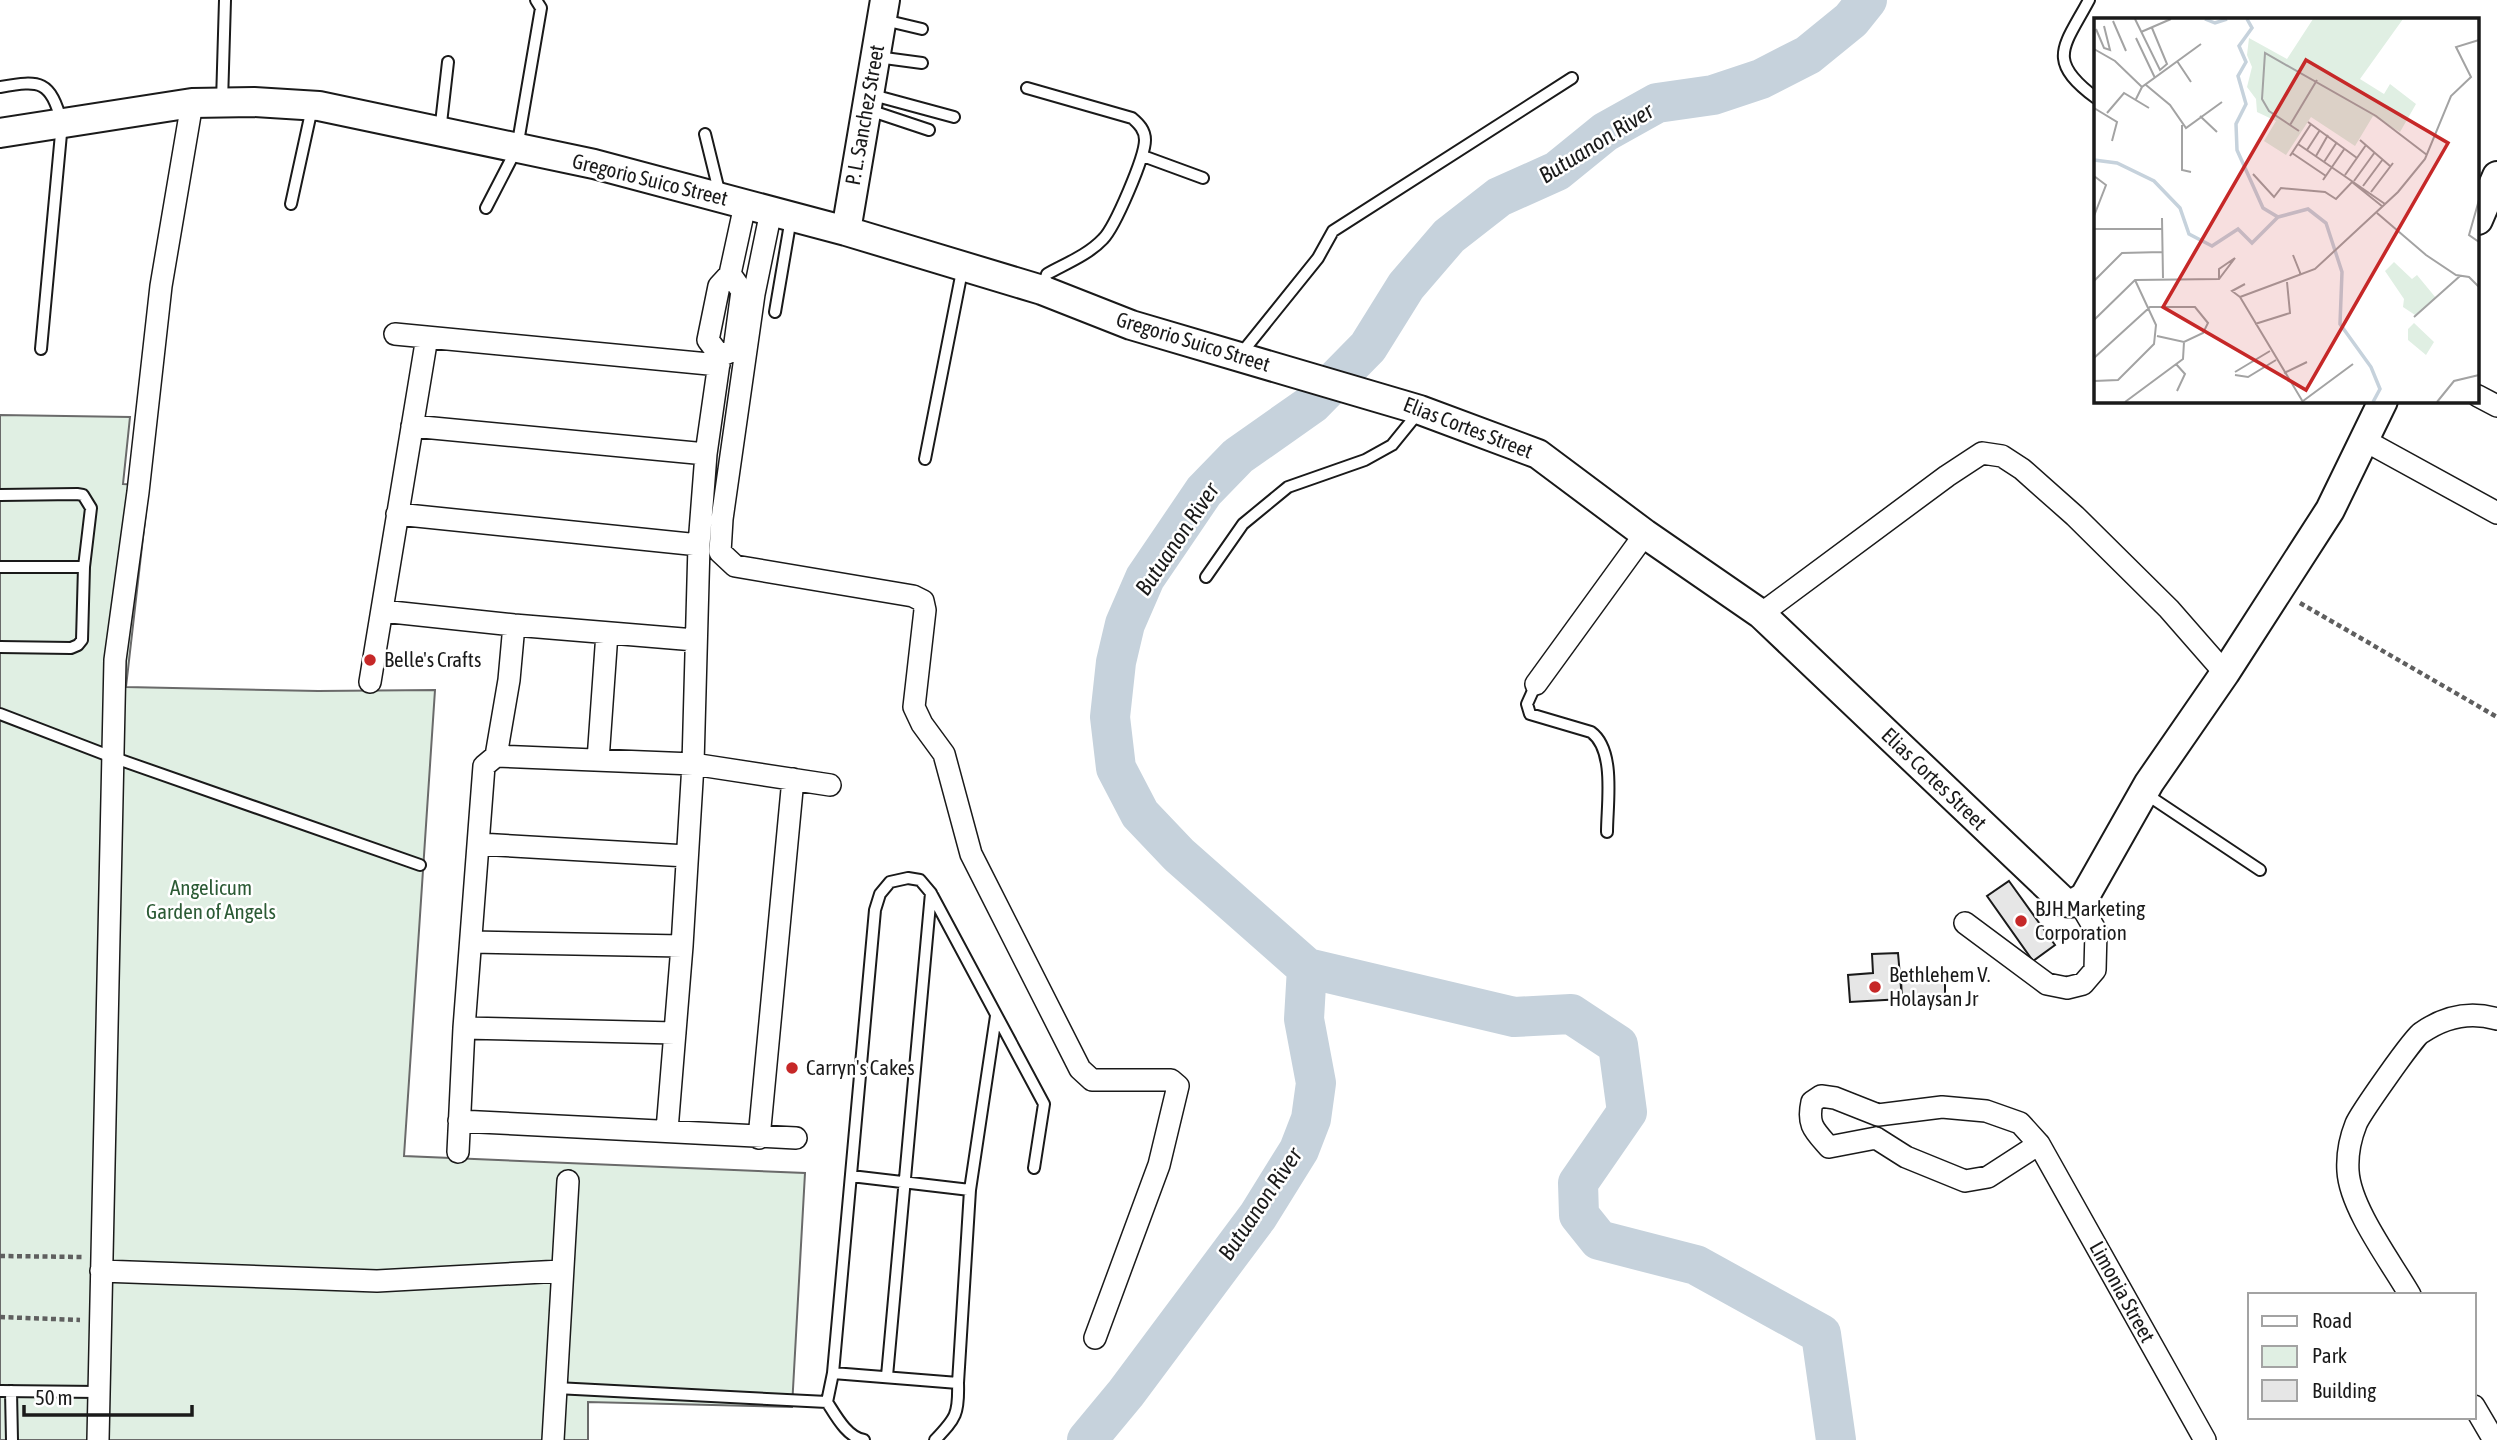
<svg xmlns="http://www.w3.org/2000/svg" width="2497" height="1440" viewBox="0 0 2497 1440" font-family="'Asap Condensed',sans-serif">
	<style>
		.green { fill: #e0efe3; stroke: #6a6a6a; stroke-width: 2 }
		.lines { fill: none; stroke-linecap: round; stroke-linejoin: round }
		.river { stroke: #c6d2dc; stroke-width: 40 }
		.building { fill: #e6e6e6; stroke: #1a1a1a; stroke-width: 2 }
		.lane-casing { stroke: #1a1a1a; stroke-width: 14 }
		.street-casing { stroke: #1a1a1a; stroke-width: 24 }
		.secondary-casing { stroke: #1a1a1a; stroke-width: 32 }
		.path { stroke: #5f5f5f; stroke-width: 4.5; stroke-dasharray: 5 3.5; stroke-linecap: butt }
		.lane { stroke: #fff; stroke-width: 10 }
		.street { stroke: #fff; stroke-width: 21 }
		.secondary { stroke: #fff; stroke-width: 28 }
		.poi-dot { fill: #c62828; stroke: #fff; stroke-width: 2.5 }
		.labels { text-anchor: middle; stroke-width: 5; stroke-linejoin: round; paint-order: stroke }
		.street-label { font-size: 21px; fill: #1a1a1a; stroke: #fff }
		.poi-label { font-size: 21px; fill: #1a1a1a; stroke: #fff; text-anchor: start }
		.park-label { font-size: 21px; fill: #2b5a34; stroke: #fff }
		.water-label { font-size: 23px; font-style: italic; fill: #1a1a1a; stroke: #fff }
		.inset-river { fill: none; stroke: #c6d2dc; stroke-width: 3.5 }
		.inset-road { fill: none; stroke: #a3a3a3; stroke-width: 2 }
		.view { fill: #c62828; fill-opacity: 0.15; stroke: #c62828; stroke-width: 3.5 }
		.inset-edge { fill: none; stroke: #1a1a1a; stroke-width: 3.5 }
	</style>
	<rect width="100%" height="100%" fill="#fff"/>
	<!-- green -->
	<path class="green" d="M0,415l130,2 -7,67 26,1 -23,202 192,4 117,-1 -31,466 401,17 -13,234 -204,-5v38h-588z"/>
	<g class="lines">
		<!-- river -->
		<path class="river" d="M1307,968l207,49 57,-3 47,31 9,67 -49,71 1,32 20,25 97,25 125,69 15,106
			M1087,1440l39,-47 132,-177 41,-66 12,-31 5,-36 -12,-64 3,-51 -128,-113 -39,-41 -24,-46 -6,-51 6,-55 9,-38 20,-46 59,-87 34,-35 74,-52 56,-57 38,-61 43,-50 50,-39 58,-26 48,-39 52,-29 56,-8 48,-16 47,-24 43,-35 16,-20"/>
	</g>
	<!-- building -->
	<path class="building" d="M2009,881l46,64 -22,16 -46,-65z
		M1898,953l4,46 -52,3 -2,-27 25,-2 -1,-19z
		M1945,979v19l-43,1 -1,-19z"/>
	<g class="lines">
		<!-- lane casing -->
		<g class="lane-casing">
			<path id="lane" d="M2089,0c-25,47 -44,60 7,98
				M884,20l38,9
				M877,57l45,6
				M0,87c41,-7 50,-7 62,36l-21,226
				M1027,88l105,30c7,6 13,12 13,22 0,17 -30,87 -42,99 -15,16 -38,25 -56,35l-5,16
				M869,94l85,23
				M222,102l3,-102
				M869,110l60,20
				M440,132l8,-70
				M705,134l15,61
				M1143,156l60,22
				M291,204l21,-96
				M486,208l31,-60 24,-140 -5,-8
				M775,312l16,-94
				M1240,355l78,-97 15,-27 239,-153
				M925,459l38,-193
				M0,495l77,-1 6,1 8,13 -7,59 -2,73 -4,5 -7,3 -71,-1
				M0,567h84
				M1206,577l37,-53 45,-37 77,-27 27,-15 26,-32
				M1536,684l-9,20 3,10 61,18c25,18 16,72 16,100
				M0,714l112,43 308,108
				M2146,794l114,76
				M996,1016l-26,174 -12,193 -125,-10 42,-463 5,-16 10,-12 18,-4 12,2 11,13 113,211 -10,64
				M851,1176l119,14
				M887,1376l44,-483
				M556,1388l271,14c9,14 20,35 37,38
				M0,1391l99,1
				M11,1391l1,49
				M827,1402l6,-29
				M935,1440c21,-22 24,-26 23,-57"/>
		</g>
		<!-- street casing -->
		<g class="street-casing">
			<path id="street" d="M771,211l-17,83 -32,225 -2,33 15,14 178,30 10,5 2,9 -11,97 8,17 22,30 27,100 109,215 12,11h79l7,6 -19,79 -64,173
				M395,334l324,31
				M720,356l-12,-16 11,-54 11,-12
				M2478,396l19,10
				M412,426l294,28
				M2364,440l133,73
				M397,514l302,31
				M382,611l132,14 181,15
				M1761,614l186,-138 35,-23 20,3 20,13 53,47 94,93 56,64
				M370,682l57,-345
				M1536,684l109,-150
				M496,756l197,8 137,21
				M598,760l9,-127
				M479,844l208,12
				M1965,923l82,61 20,4 16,-4 12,-14 1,-39 -17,-29
				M472,942l210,4
				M464,1028l211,5
				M459,1121l337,17
				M667,1130l15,-184 11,-182 6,-219 7,-91 14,-98 14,-6 8,-59 -12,-17 15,-69
				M759,1138l34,-359
				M1876,1138l-47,9c-15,-17 -22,-22 -17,-45l9,-6 14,2 43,17 64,-8 44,4 34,12 19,21 166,296
				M1876,1138l30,19 59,24 23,-4 51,-33
				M458,1152l6,-124 20,-262 12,-10 13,-76 5,-55
				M101,1271l276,10 184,-10
				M2410,1295c-19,-33 -60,-87 -62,-124 -1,-16 2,-32 8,-47 4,-10 58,-87 65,-91 23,-16 49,-22 76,-14
				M2474,1406l20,34
				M98,1440l17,-780 23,-168 23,-206 31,-183
				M553,1440l15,-259"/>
		</g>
		<!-- secondary casing -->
		<g class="secondary-casing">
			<path id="secondary" d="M0,133l192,-30 62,-1 65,4 275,58 252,67 196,59 89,35 289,85 118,44 107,80 116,80 303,288c9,2 14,0 21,-6l64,-113 76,-110 105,-163 53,-109
				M2478,220l19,-44
				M846,231l39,-231"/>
		</g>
		<!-- path -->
		<path class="path" d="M2300,603l197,114
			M0,1256l83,1
			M0,1317l80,3"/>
		<!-- lane -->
		<use href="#lane" class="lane"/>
		<!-- street -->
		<use href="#street" class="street"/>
		<!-- secondary -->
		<use href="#secondary" class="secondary"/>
	</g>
	<!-- markers -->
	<g class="poi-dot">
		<circle cx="370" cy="660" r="7"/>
		<circle cx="2021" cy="921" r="7"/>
		<circle cx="1875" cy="987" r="7"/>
		<circle cx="792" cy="1068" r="7"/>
	</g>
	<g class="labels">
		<!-- street labels -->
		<g class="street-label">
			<text transform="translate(865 115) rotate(-80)" y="7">P. L. Sanchez Street</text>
			<text transform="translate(650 180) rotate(14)" y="7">Gregorio Suico Street</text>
			<text transform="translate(1193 342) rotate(17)" y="7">Gregorio Suico Street</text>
			<text transform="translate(1468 428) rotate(21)" y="7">Elias Cortes Street</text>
			<text transform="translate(1934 779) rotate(44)" y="7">Elias Cortes Street</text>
			<text transform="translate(2122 1292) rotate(61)" y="7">Limonia Street</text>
		</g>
		<!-- poi labels -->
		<g class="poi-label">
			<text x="384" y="667">Belle's Crafts</text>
			<text x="2035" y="916">BJH Marketing<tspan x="2035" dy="24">Corporation</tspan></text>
			<text x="1889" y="982">Bethlehem V.<tspan x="1889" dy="24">Holaysan Jr</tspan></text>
			<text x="806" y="1075">Carryn's Cakes</text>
		</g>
		<!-- park labels -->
		<g class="park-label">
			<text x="211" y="895">Angelicum<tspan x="211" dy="24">Garden of Angels</tspan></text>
		</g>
		<!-- water labels -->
		<g class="water-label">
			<text transform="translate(1596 143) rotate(-32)" y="8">Butuanon River</text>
			<text transform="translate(1177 539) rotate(-56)" y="8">Butuanon River</text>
			<text transform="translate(1260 1204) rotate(-56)" y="8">Butuanon River</text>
		</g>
	</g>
	<!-- overview -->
	<g transform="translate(2094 18)">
		<rect width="385" height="385" fill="#fff"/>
		<path d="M219,1h90l-43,60 24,15 6,-10 26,20 -16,28 -27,-16 -18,30 -44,-29 -25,38 -22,-14 12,-20 -19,-9 -1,-13 -9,-12 5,-20 -5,-12 2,-17 38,21zM300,244l18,17 5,-4 19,23 -21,17 -12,-8 1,-8 -19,-28zM320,305l20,19 -8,13 -18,-15v-11z" fill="#e0efe3"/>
		<path class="inset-river" d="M111,1l10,4 12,-4M153,1l5,9 -13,18 7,16 -8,14 8,28 -10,20 1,26 26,58 15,9 30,-8 18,14 16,49 -2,52 31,43 9,22 -7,13M0,142l23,3 37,18 26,27 9,26 23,12 26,-17 14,14 26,-26"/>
		<path class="inset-road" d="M41,1l25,51 7,-6 -15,-36M19,3l13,30M2,11l8,19 6,2 -6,-24M47,14l30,-13M42,20l19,40M0,31l21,12 27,26M83,43l14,21M52,67l24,20 16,23 36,-26M42,81l6,-12 59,-43M0,90l23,14 -5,19M13,95l17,-20 25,15M106,98l17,16M214,104l49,36M88,107v45l9,2M196,107l27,-45M205,113l-30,-20 -7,-12 3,-46 111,63 51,39M266,122l30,26M204,126l87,60M213,132l13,-20M198,135l34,23M196,138l21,-32M222,138l12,-21M230,144l13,-20M159,156l21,23 7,-9 44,4 11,7 16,-17 31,25M251,157l21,-30M0,158l12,9 -12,31M229,162l22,-32M260,163l21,-29M269,168l20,-27M277,174l22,-29M385,182l-10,35 10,7M283,195l49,42 30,20 13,2 10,10M68,200l1,60M0,211h69M199,237l8,20M0,263l28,-28 40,-1M146,279l75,-28 83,-77 27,-33 26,-63 20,-19 -15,-30 23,-7M146,279l63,105M146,279l-8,-6 13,-7M320,299l46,-41M0,302l41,-40 84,-1 16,-21 -16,11v10M161,306l35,-11 -3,-31M0,340l56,-51h45l13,16 -5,10 -19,9 -27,-6M82,346l9,10 -8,17M141,354l35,-21M190,355l23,-11M141,357l13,2 28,-17M0,363l24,-1 36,-36 2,-19 -21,-45M209,383l50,-37M31,384l58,-43 1,-17M343,384l17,-21 25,-6"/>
		<path class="view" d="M212,42l142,83 -142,247 -143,-83z"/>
		<rect width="385" height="385" class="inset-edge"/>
	</g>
	<!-- legend -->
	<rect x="2248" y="1293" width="228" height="126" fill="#ffffff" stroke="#a3a3a3" stroke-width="2"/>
	<rect x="2262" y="1316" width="35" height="10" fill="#ffffff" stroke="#a3a3a3" stroke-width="2"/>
	<text x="2312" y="1328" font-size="21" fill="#1a1a1a">Road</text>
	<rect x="2262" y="1346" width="35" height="21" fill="#e0efe3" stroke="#a3a3a3" stroke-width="2"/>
	<text x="2312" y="1363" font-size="21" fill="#1a1a1a">Park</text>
	<rect x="2262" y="1380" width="35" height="21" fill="#e6e6e6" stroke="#a3a3a3" stroke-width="2"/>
	<text x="2312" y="1398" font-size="21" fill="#1a1a1a">Building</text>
	<!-- scale -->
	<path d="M24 1405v10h168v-10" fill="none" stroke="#1a1a1a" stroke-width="3.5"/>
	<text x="35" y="1405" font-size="21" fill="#1a1a1a" stroke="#ffffff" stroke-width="5" paint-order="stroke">50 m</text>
</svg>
